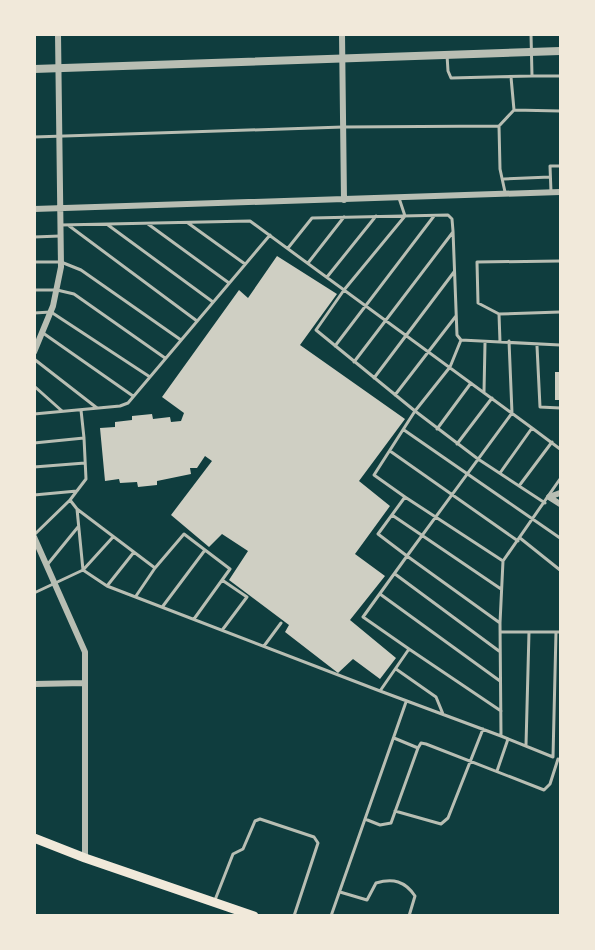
<svg xmlns="http://www.w3.org/2000/svg" width="595" height="950" viewBox="0 0 595 950" font-family="Lato,sans-serif">
	<style>
		.building { fill: #cfcfc3 }
		.lines { fill: none; stroke-linecap: round; stroke-linejoin: round }
		.service { stroke: #b8beb3; stroke-width: 3 }
		.minor { stroke: #b8beb3; stroke-width: 6 }
		.tertiary { stroke: #b8beb3; stroke-width: 8 }
		.primary { stroke: #f1e9da; stroke-width: 9 }
	</style>
	<rect width="100%" height="100%" fill="#0f3d3e"/>
	<!-- building -->
	<path class="building" d="M277,256l60,38 -37,51 105,74 -46,62 31,25 -35,48 30,22 -35,44 46,38 -16,21 -27,-20 -15,14 -53,-41 4,-7 -60,-45 19,-29 -26,-17 -13,13 -38,-32 41,-54 -7,-5 -8,12h-7l1,6 -34,7v4l-19,2 -1,-5 -17,1 -1,-4 -14,2 -5,-53 15,-1v-5l17,-2v-4l20,-2 1,5 17,-2 1,5 10,-1 3,-8 -22,-16 77,-107 9,8z
		M555,372h5v28h-5z"/>
	<g class="lines">
		<!-- service -->
		<path class="service" d="M447,55l1,16 3,7 81,-2 -1,-42
			M532,76h28
			M511,77l3,33 46,1
			M499,126l15,-16
			M34,137l309,-10 156,-1 1,43 5,23
			M504,179l46,-2
			M551,192l-1,-26h10
			M399,198l6,18 -61,74 -28,40 99,81 -41,64 31,22 -27,37 29,22 -44,61 46,32 -29,42 121,45 -1,-113 3,-62 57,-82
			M188,223l57,41
			M148,224l81,59
			M61,225l189,-4 282,207 -32,45
			M68,225l129,96
			M108,225l105,77
			M34,237l26,-1
			M288,248l24,-30 136,-3 4,4 1,12 4,104 4,5 99,5
			M34,262h27l20,8 100,70
			M308,263l36,-46
			M327,277l49,-61
			M34,290h23l17,4 91,64
			M34,313l17,-1 99,65
			M499,314l-21,-11 -1,-41 83,-1
			M43,333l90,63
			M461,340l-11,27 -35,44 63,48 67,44
			M500,342l-1,-28 61,-2
			M335,346l99,-130
			M537,346l3,61 20,1
			M34,359l63,49
			M354,362l99,-130
			M374,378l80,-106
			M34,386l28,25
			M484,392l1,-49
			M395,395l61,-79
			M34,414l86,-8 8,-3 142,-168
			M532,428l28,21
			M437,429l34,-46
			M404,430l156,108
			M84,438l2,41 -16,21 7,9 78,59 29,-34 46,35 -36,50
			M34,443l50,-5 -3,-28
			M457,444l35,-46
			M390,451l128,90
			M34,467l51,-4
			M519,486l33,-44
			M34,495l43,-4
			M405,497l98,64
			M77,509l6,61
			M392,515l109,74
			M34,535l36,-35
			M520,538l40,32
			M47,565l31,-38
			M83,570l30,-33
			M395,574l104,77
			M222,580l25,17 -24,32
			M107,586l27,-34
			M34,593l49,-23 24,16 273,105
			M380,594l120,87
			M136,596l19,-28
			M163,606l42,-56
			M500,623l-93,-67 105,-143 -3,-72
			M500,632h60
			M264,646l17,-23
			M409,649l92,62
			M396,669l40,28 7,17
			M501,736l52,21
			M526,745l3,-113
			M418,748l3,-5 5,1 118,46 6,-6 8,-25 2,1
			M553,757l3,-125
			M497,771l11,-32
			M395,811l46,13 7,-6 35,-89
			M365,819l15,6 11,-2 27,-75 -24,-10
			M340,892l27,8 9,-17c17,-5 29,-2 39,13l-6,20
			M215,900l18,-46 10,-5 12,-28 5,-2 54,18 4,6 -24,73
			M331,916l75,-214"/>
		<!-- minor -->
		<path class="minor" d="M342,34l2,166
			M34,209l526,-17
			M34,352l19,-46 8,-39 -3,-233
			M549,497l11,7
			M549,497l11,-4
			M34,537l51,115v206
			M34,684l51,-1"/>
		<!-- tertiary -->
		<path class="tertiary" d="M34,69l526,-18"/>
		<!-- primary -->
		<path class="primary" d="M34,838l51,20 169,58"/>
	</g>
	<!-- border -->
	<rect width="595" height="950" fill="none" stroke="#f1e9da" stroke-width="72"/>
</svg>
